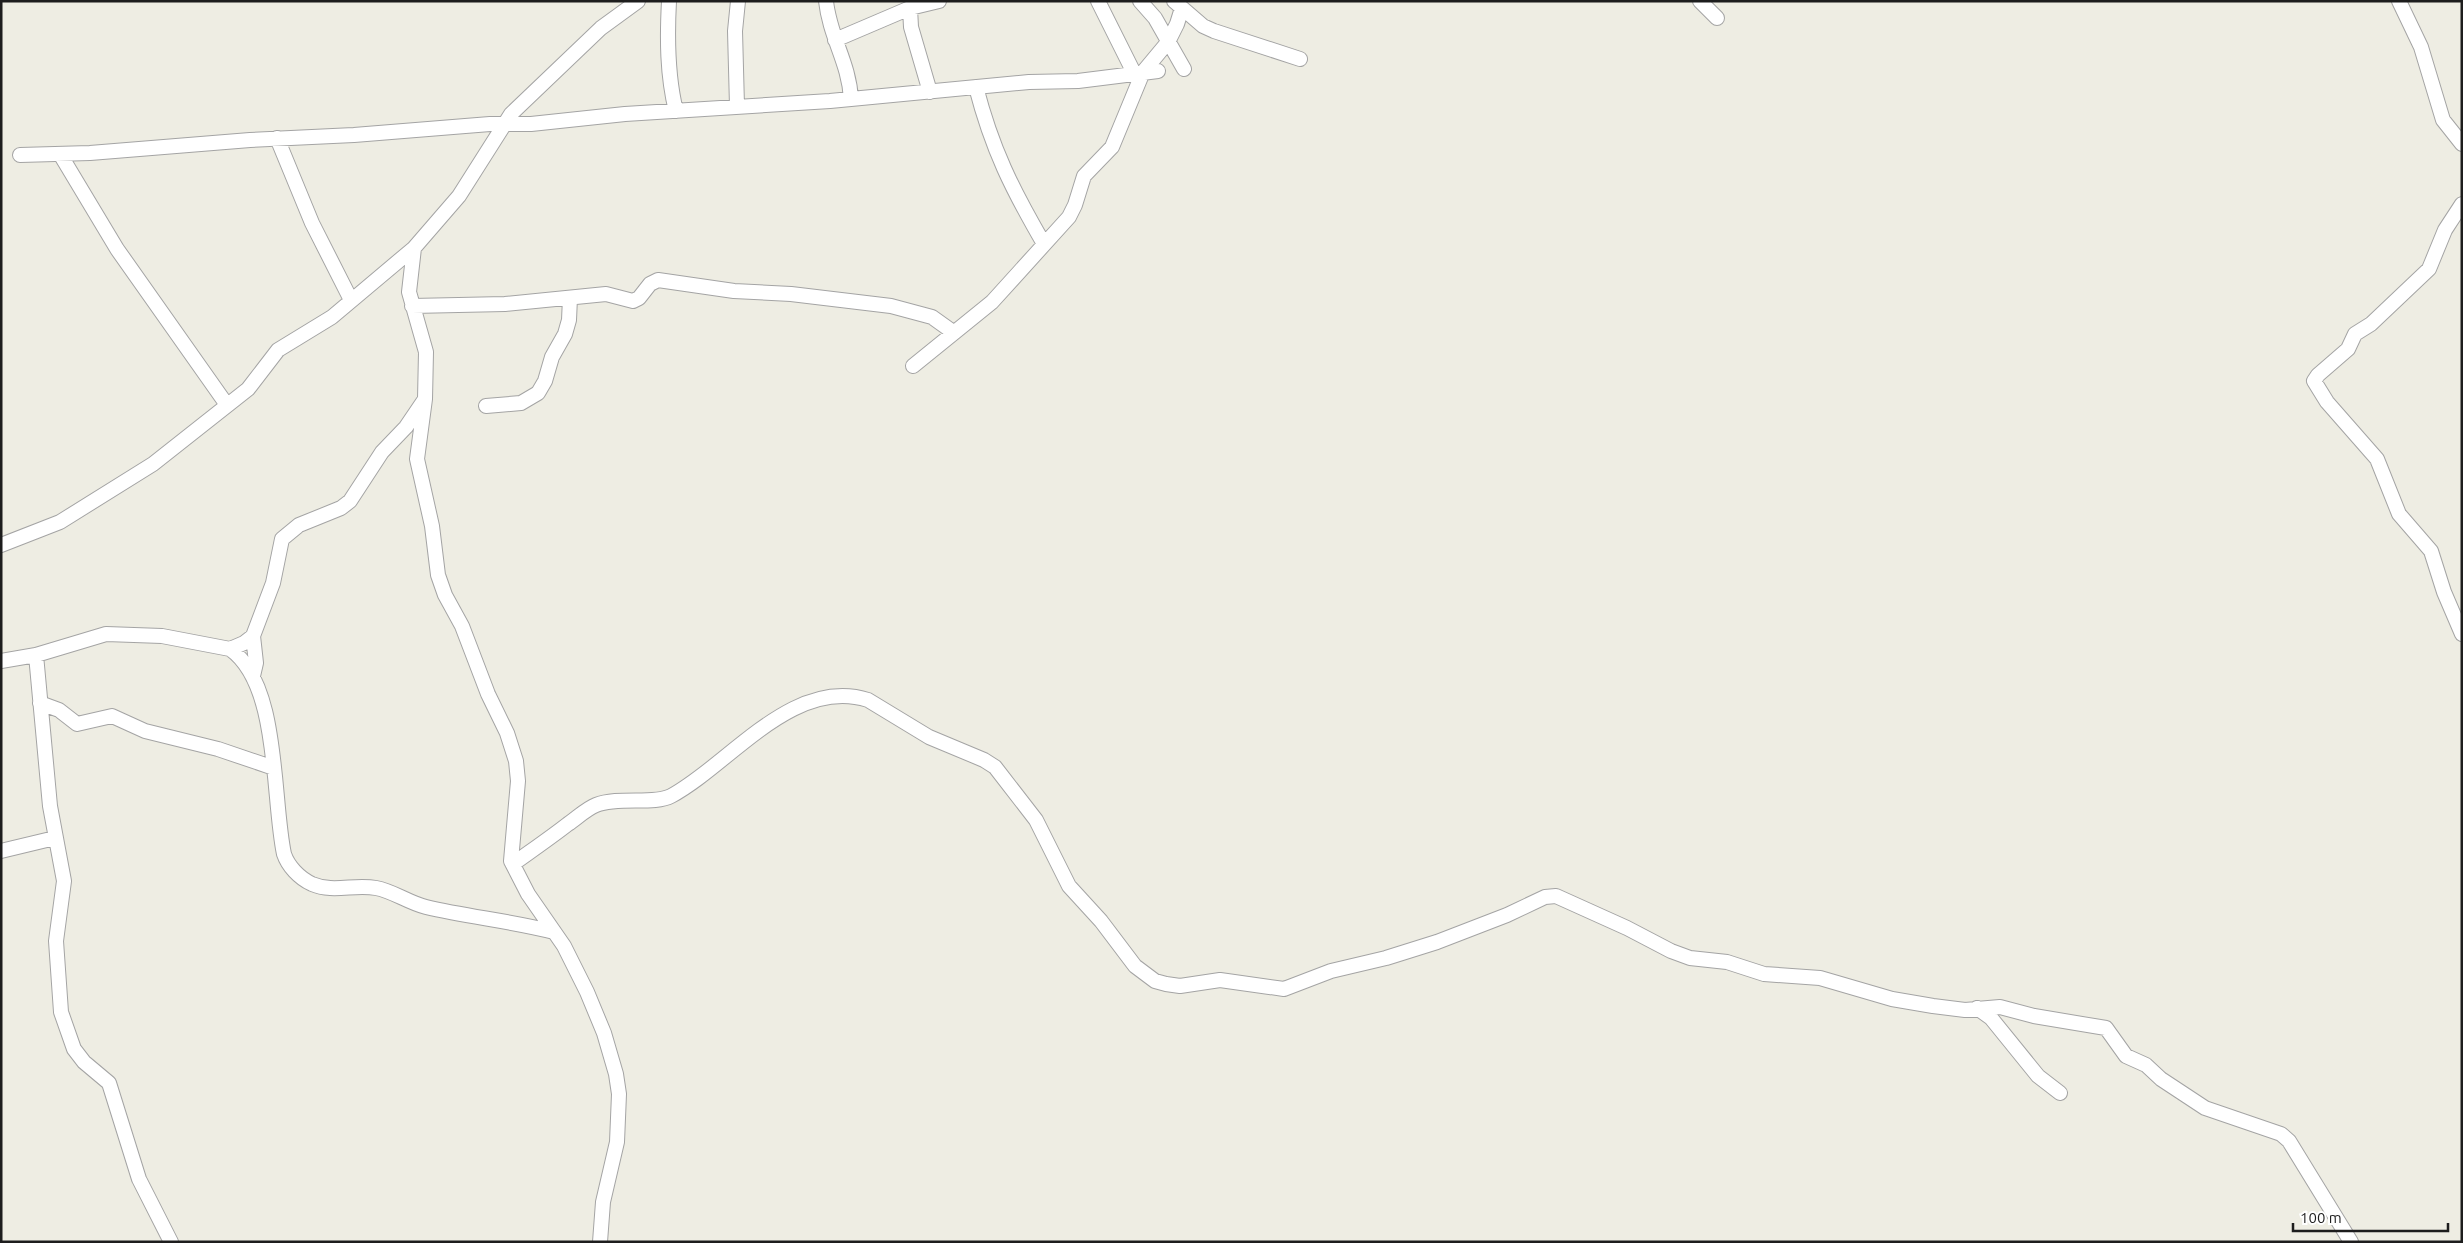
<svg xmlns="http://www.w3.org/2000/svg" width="2463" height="1243" viewBox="0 0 2463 1243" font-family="Ubuntu,sans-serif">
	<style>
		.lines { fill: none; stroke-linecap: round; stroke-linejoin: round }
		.minor-casing { stroke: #a4a4a4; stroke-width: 16 }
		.minor { stroke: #fff; stroke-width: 14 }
	</style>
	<rect width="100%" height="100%" fill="#eeede3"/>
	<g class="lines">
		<!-- minor casing -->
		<g class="minor-casing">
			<path id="minor" d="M669,1c-2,37 -2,74 7,110
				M826,1c4,37 23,61 25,98
				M1098,1l36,72
				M1140,1l15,17 29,51
				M1174,1l29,25 11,5 86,28
				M1700,1l17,17
				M2399,1l22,46 22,73 19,24
				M910,8l1,19 19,65
				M835,40l75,-32 29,-7
				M976,87c16,62 36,102 68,157
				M737,106l-2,-75 3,-30
				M277,138l35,85 39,77
				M60,154l57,95 110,156
				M20,155l70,-2 160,-13 104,-5 136,-11h41l94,-10 205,-13 199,-19 49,-1 80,-10
				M2462,204l-17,26 -16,39 -58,55 -16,10 -7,15 -30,26 -4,6 13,21 50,57 22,55 32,37 13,41 18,42
				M412,306l93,-2 101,-10 27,7 6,-3 11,-14 8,-4 76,11 57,3 100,12 41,11 21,15
				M913,366l79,-64 77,-85 6,-12 9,-29 28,-29 31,-75 25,-30 9,-18 5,-16
				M425,399l-8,60 15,67 6,49 7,20 17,31 26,68 19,39 9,28 2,20 -7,80 17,33 36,52 23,46 17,41 12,41 3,20 -2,48 -14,60 -3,40
				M486,406l35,-3 17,-10 7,-12 7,-24 13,-23 4,-14 1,-22
				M1,545l59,-23 93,-58 95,-75 30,-39 54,-33 82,-69 45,-52 52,-82 90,-86 37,-27
				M253,636l3,27 -3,13
				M230,649c50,35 42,149 54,205 4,12 15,24 28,30 21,9 42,0 64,4 17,3 33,15 50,19 42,10 85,14 128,25
				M36,655l14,151 14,75 -8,60 5,71 13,37 10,13 25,21 30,96 32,63
				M1,661l35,-6 70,-21 56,2 68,13 14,-6 9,-7 20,-53 9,-44 17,-14 42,-17 9,-7 32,-49 24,-25 19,-28 1,-47 -17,-60 5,-44
				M40,703l19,7 18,14 35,-8 33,15 73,18 56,19
				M1,851l54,-13
				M513,864c18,-13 37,-26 55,-40 9,-6 18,-15 28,-19 23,-9 58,0 75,-9 58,-31 122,-120 197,-96l61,37 55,23 11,7 41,53 33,66 32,35 34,45 20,15 11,3 14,2 40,-6 64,9 47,-18 55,-13 51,-16 70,-27 38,-18 11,-1 71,32 44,23 19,7 37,4 37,12 56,4 72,21 41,7 32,4 35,-3 34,9 72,12 20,28 20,9 15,14 44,29 76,26 8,7 62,101
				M1977,1008l14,10 47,58 22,17"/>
		</g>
		<!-- minor -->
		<use href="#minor" class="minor"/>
	</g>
	<!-- border -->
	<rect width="2463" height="1243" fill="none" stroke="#1d1d1d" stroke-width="5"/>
	<!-- scale -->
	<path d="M2293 1223v8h155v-8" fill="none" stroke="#1d1d1d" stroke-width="2.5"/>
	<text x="2300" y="1223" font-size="15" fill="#1d1d1d" stroke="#ffffff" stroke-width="4" paint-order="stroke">100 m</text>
</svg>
